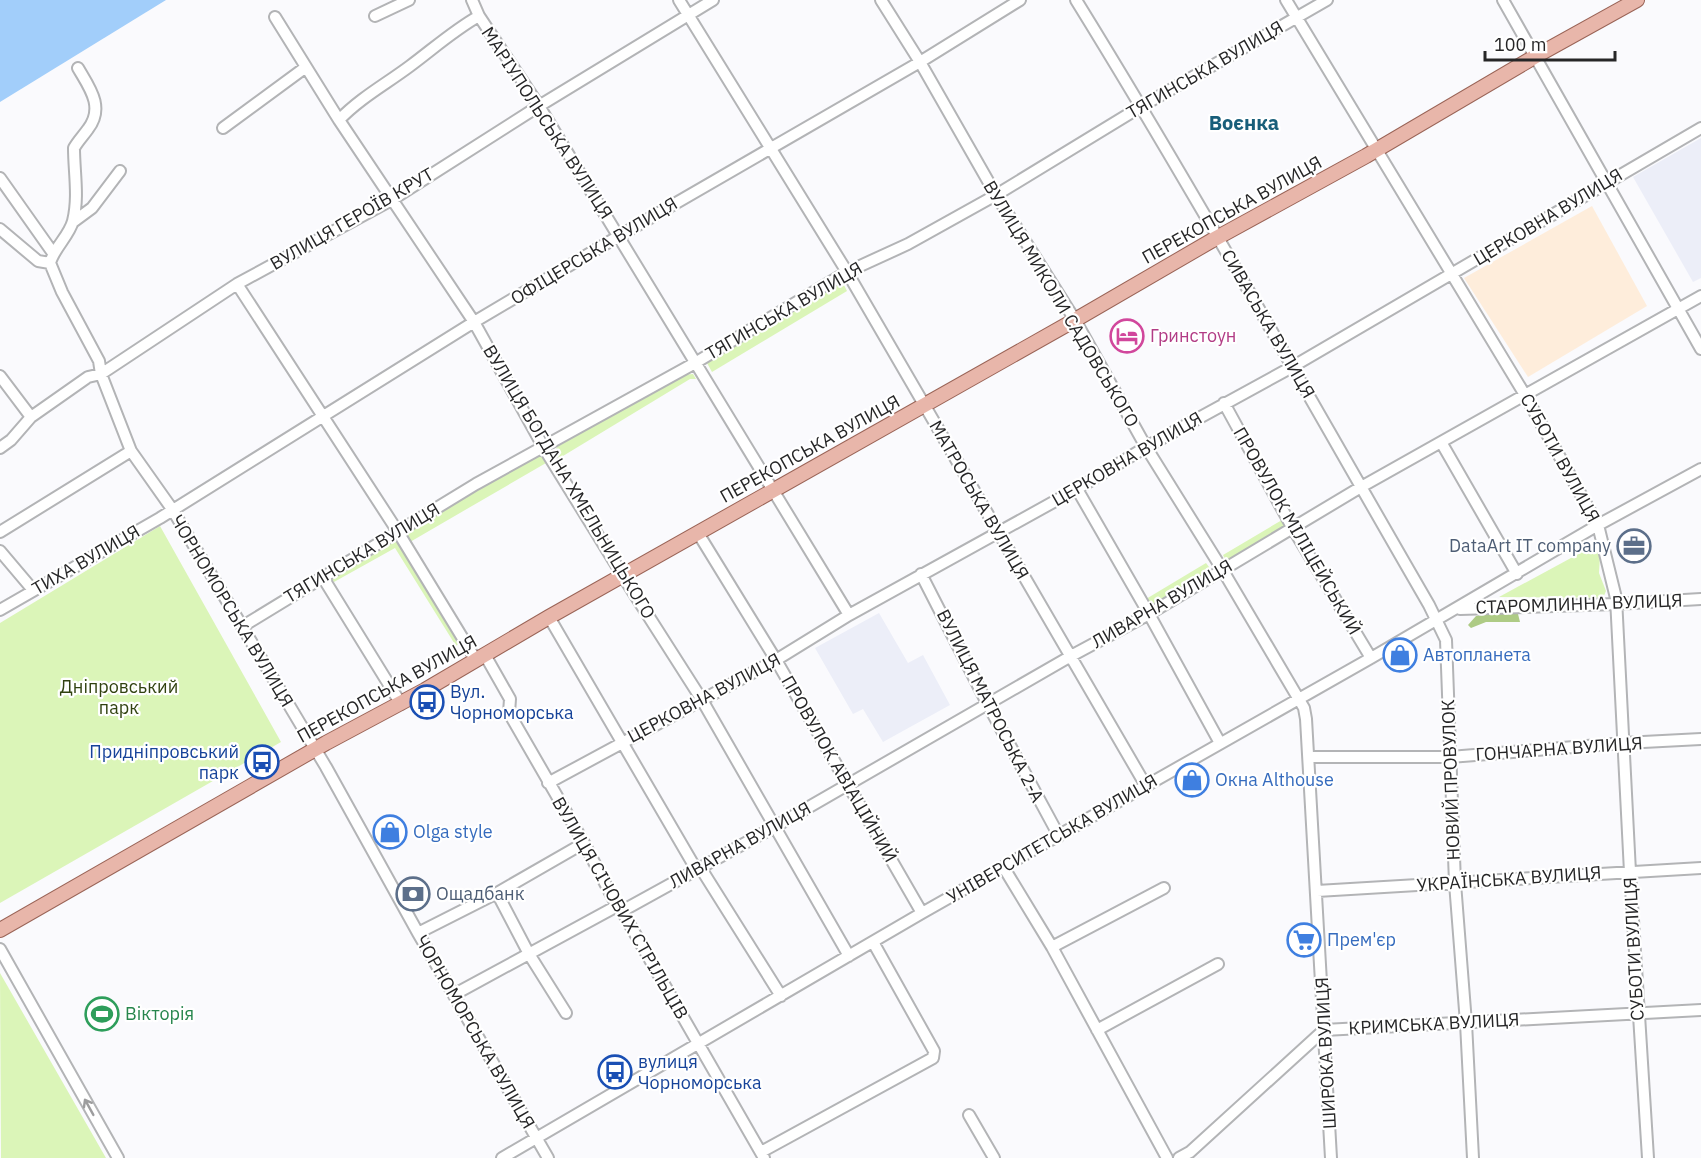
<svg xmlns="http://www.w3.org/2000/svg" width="1701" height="1158" viewBox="0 0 1701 1158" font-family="'IBM Plex Sans',sans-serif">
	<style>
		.built { fill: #eceef8 }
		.industrial { fill: #feeddb }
		.green { fill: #dbf5b8 }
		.forest { fill: #aecb85 }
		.water { fill: #a2cefa }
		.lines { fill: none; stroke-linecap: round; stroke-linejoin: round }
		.minor-casing { stroke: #b3b4b6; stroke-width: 14 }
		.major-casing { stroke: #9a6457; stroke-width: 16 }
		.minor { stroke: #fff; stroke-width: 10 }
		.major { stroke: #e8b6aa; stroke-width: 14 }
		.oneway { stroke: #9d9d9e }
		.labels { text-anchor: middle; stroke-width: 4.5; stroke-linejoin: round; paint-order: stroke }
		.street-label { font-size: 18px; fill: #262627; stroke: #fff }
		.hotel-label { font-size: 18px; fill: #b23c85; stroke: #fff; text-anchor: start }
		.service-label { font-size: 18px; fill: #4e5e75; stroke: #fff; text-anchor: end }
		.shop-label { font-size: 18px; fill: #366cbe; stroke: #fff; text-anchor: start }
		.park-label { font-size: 18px; fill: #314210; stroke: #fff }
		.transit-label { font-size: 18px; fill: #164399; stroke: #fff; text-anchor: start }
		.leisure-label { font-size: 18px; fill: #27864d; stroke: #fff; text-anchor: start }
		.neighbourhood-label { font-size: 20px; font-weight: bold; fill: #185e7a; stroke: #fff }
	</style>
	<rect width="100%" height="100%" fill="#fafafd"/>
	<!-- built -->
	<path class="built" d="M1701,138v140l-8,4 -60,-105z
		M879,613l29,50 15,-8 27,50 -67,37 -20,-33 -10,5 -38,-66z"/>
	<!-- industrial -->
	<path class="industrial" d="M1592,206l55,100 -119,71 -64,-99z"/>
	<!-- green -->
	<path class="green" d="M841,279l6,12 -135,81 -5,-9z
		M693,374l3,5h-6l-132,80 -3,-7 3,-8 123,-69z
		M541,454l5,9 -136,79 -6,-10 75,-47z
		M1282,520l4,5 -60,36 -3,-6z
		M160,526l121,216 -281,161v-280z
		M395,539l5,4 61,99 -5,4 -61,-98 -61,34 -5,-7z
		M1593,546h4l3,10 -1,17 7,18 -3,7 -104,-1z
		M1206,563l6,8 -60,37 -6,-9z
		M0,973l106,185h-105z"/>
	<!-- forest -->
	<path class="forest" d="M1487,614h31l2,8h-34l-15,6 -3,-3 8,-9z"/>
	<!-- water -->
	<path class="water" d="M0,0h166l-166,102z"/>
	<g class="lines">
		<!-- minor casing -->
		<g class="minor-casing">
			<path id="minor" d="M472,0l7,16 60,90 310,509
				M679,0l168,272 299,514
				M881,0l39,62 76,133 79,125 71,127 76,122 82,139 2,11 25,439
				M1076,0c123,199 236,403 353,605l17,35 9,243 11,140 7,135
				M1286,0l239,395 73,130 18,73 14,274 18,286
				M1503,0l198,349
				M375,16l34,-16
				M275,17l64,103 135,202 70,126 84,136 74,116 147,256
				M339,120c21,-22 47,-36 71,-54 23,-17 44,-36 69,-50
				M223,128l83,-61
				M0,178l53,75
				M73,222l19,-14 28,-37
				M0,229l38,32 12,2 12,29 37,69 2,13 30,77 41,58 154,258 92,166 130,225
				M50,263c4,-15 19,-27 23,-42 6,-24 1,-49 1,-73 4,-7 9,-12 14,-19 17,-22 1,-42 -10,-61
				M237,284l161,248 78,128
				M0,376l31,41
				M1224,403l68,124 79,131
				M1441,442l76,132
				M0,448l11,-8 20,-23 57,-40 13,-3 136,-90 156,-85 146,-93 174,-106
				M1077,489l72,125 71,129
				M0,532l131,-81
				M698,533l78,127 146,253
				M0,551l33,39
				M921,574l66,129 72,133
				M322,576l79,128
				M1460,609l156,-5 85,-5
				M0,610l160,-92 314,-196 145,-86 301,-174 100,-62
				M549,617l147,252
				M243,626l233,-142 219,-121 152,-91 61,-28 88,-49 146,-89 185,-106
				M485,655l25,44 -1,14 75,130 33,63 5,5 142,247
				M1309,757h141l174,-14 77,-4
				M548,783l228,-123 73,-45 228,-126 69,-42 146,-80 409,-239
				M700,867l81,129
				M1004,868l48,79 115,211
				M1317,891l384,-23
				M497,893l32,61 37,59
				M622,911l154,-85 295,-170 78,-42 212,-127 340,-191
				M418,933l79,-40 87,-50
				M1052,947l112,-59
				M0,949l118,209
				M455,994l162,-88
				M1097,1030l121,-66
				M969,1115l25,43
				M761,1152l172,-94 1,-7 -61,-109
				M502,1158l420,-245 449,-255 227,-133 103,-56
				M1179,1158l11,-6 134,-122 377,-20"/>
		</g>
		<!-- major casing -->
		<g class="major-casing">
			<path id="major" d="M0,930l326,-187 99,-53 124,-73 526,-297 136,-79 155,-85 170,-100 101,-56"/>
		</g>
		<!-- minor -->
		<use href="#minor" class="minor"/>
		<!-- major -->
		<use href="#major" class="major"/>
	</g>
	<!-- one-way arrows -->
	<defs><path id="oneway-shaft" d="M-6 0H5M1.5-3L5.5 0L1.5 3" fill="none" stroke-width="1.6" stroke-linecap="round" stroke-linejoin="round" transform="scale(1.5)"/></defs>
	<use class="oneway" href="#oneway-shaft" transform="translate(89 1107) rotate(-119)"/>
	<!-- icons -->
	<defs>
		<g id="hotel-ring" transform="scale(1.725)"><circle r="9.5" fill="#fff" stroke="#d1479c" stroke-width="1.5"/><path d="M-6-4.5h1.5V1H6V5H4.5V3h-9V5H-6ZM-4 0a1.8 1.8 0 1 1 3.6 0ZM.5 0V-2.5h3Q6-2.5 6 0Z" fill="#d1479c"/></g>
		<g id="office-ring" transform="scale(1.725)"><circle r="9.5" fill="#fff" stroke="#5c6f8a" stroke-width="1.5"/><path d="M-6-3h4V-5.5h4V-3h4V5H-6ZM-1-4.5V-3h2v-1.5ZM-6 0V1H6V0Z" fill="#5c6f8a"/></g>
		<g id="shop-ring" transform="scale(1.725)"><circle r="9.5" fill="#fff" stroke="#3f7fe0" stroke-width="1.5"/><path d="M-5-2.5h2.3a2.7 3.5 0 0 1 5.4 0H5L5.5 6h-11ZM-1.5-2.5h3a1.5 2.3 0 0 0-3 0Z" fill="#3f7fe0"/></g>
		<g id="bus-ring" transform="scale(1.725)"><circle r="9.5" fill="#fff" stroke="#1a4fb4" stroke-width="1.5"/><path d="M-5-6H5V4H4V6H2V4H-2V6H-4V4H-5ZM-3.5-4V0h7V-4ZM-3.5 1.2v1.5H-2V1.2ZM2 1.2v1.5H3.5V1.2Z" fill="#1a4fb4"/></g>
		<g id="bank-ring" transform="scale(1.725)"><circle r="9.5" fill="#fff" stroke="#5c6f8a" stroke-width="1.5"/><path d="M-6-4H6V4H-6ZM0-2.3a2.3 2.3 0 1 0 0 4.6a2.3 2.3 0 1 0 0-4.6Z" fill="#5c6f8a"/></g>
		<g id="supermarket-ring" transform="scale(1.725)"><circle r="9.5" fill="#fff" stroke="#3f7fe0" stroke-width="1.5"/><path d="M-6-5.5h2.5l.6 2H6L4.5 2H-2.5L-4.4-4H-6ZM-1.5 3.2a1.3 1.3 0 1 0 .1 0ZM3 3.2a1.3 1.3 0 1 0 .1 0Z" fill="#3f7fe0"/></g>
		<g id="stadium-ring" transform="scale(1.725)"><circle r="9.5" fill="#fff" stroke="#2e9e5b" stroke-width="1.5"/><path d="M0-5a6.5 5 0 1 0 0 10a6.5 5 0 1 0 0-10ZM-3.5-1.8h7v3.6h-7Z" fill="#2e9e5b"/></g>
	</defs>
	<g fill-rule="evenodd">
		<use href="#hotel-ring" x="1127" y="336"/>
		<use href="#office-ring" x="1634" y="546"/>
		<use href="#shop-ring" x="1400" y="655"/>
		<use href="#bus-ring" x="427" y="702"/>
		<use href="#bus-ring" x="262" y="762"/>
		<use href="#shop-ring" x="1192" y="780"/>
		<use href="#shop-ring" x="390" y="832"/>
		<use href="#bank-ring" x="413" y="894"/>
		<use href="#supermarket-ring" x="1304" y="940"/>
		<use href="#stadium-ring" x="102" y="1014"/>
		<use href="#bus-ring" x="615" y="1072"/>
	</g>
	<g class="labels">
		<!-- street labels -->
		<g class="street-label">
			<text transform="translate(1205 70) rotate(-30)" y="6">ТЯГИНСЬКА ВУЛИЦЯ</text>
			<text transform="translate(547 123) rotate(57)" y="6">МАРІУПОЛЬСЬКА ВУЛИЦЯ</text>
			<text transform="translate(1232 210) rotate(-29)" y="6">ПЕРЕКОПСЬКА ВУЛИЦЯ</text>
			<text transform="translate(1548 217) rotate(-31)" y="6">ЦЕРКОВНА ВУЛИЦЯ</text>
			<text transform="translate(352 219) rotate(-30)" y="6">ВУЛИЦЯ ГЕРОЇВ КРУТ</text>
			<text transform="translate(594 251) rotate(-31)" y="6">ОФІЦЕРСЬКА ВУЛИЦЯ</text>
			<text transform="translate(1061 304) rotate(59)" y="6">ВУЛИЦЯ МИКОЛИ САДОВСЬКОГО</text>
			<text transform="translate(784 311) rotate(-30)" y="6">ТЯГИНСЬКА ВУЛИЦЯ</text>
			<text transform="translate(1268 324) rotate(60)" y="6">СИВАСЬКА ВУЛИЦЯ</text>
			<text transform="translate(810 449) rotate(-29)" y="6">ПЕРЕКОПСЬКА ВУЛИЦЯ</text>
			<text transform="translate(1560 458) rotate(61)" y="6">СУБОТИ ВУЛИЦЯ</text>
			<text transform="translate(1127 459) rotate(-30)" y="6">ЦЕРКОВНА ВУЛИЦЯ</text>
			<text transform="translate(569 482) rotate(59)" y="6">ВУЛИЦЯ БОГДАНА ХМЕЛЬНИЦЬКОГО</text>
			<text transform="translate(979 500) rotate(60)" y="6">МАТРОСЬКА ВУЛИЦЯ</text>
			<text transform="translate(1297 531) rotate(60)" y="6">ПРОВУЛОК МІЛІЦЕЙСЬКИЙ</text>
			<text transform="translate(362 553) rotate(-31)" y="6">ТЯГИНСЬКА ВУЛИЦЯ</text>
			<text transform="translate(86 560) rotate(-30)" y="6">ТИХА ВУЛИЦЯ</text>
			<text transform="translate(1162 604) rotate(-30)" y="6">ЛИВАРНА ВУЛИЦЯ</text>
			<text transform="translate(1579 604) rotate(-2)" y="6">СТАРОМЛИННА ВУЛИЦЯ</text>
			<text transform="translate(232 611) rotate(59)" y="6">ЧОРНОМОРСЬКА ВУЛИЦЯ</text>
			<text transform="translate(387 689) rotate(-29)" y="6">ПЕРЕКОПСЬКА ВУЛИЦЯ</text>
			<text transform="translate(704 698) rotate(-28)" y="6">ЦЕРКОВНА ВУЛИЦЯ</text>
			<text transform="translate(990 706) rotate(63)" y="6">ВУЛИЦЯ МАТРОСЬКА 2-А</text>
			<text transform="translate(1559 749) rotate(-4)" y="6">ГОНЧАРНА ВУЛИЦЯ</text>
			<text transform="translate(839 769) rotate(60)" y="6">ПРОВУЛОК АВІАЦІЙНИЙ</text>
			<text transform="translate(1451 780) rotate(-92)" y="6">НОВИЙ ПРОВУЛОК</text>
			<text transform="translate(1052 839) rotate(-30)" y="6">УНІВЕРСИТЕТСЬКА ВУЛИЦЯ</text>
			<text transform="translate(740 845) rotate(-29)" y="6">ЛИВАРНА ВУЛИЦЯ</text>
			<text transform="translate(1509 879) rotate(-4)" y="6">УКРАЇНСЬКА ВУЛИЦЯ</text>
			<text transform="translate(620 908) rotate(60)" y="6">ВУЛИЦЯ СІЧОВИХ СТРІЛЬЦІВ</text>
			<text transform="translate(1634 949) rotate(-93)" y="6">СУБОТИ ВУЛИЦЯ</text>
			<text transform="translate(1434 1024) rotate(-3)" y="6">КРИМСЬКА ВУЛИЦЯ</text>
			<text transform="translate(475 1032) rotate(60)" y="6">ЧОРНОМОРСЬКА ВУЛИЦЯ</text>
			<text transform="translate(1326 1053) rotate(-93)" y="6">ШИРОКА ВУЛИЦЯ</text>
		</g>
		<!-- hotel labels -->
		<g class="hotel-label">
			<text x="1150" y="342">Гринстоун</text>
		</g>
		<!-- service labels -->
		<g class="service-label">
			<text x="1611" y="552">DataArt IT company</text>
			<text x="436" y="900" text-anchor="start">Ощадбанк</text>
		</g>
		<!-- shop labels -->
		<g class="shop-label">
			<text x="1423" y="661">Автопланета</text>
			<text x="1215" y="786">Окна Althouse</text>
			<text x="413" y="838">Olga style</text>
			<text x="1327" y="946">Прем'єр</text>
		</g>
		<!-- park labels -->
		<g class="park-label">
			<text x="119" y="693">Дніпровський<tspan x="119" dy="21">парк</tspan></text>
		</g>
		<!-- transit labels -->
		<g class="transit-label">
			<text x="450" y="698">Вул.<tspan x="450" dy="21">Чорноморська</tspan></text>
			<text x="239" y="758" text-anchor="end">Придніпровський<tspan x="239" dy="21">парк</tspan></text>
			<text x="638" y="1068">вулиця<tspan x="638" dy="21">Чорноморська</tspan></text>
		</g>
		<!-- leisure labels -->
		<g class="leisure-label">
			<text x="125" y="1020">Вікторія</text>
		</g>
		<!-- neighbourhood labels -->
		<g class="neighbourhood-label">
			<text x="1244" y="130">Воєнка</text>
		</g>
	</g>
	<!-- scale -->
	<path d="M1485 51v9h130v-9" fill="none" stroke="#262627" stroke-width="3"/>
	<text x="1494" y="51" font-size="18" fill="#262627" stroke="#ffffff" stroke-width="4.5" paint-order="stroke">100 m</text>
</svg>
